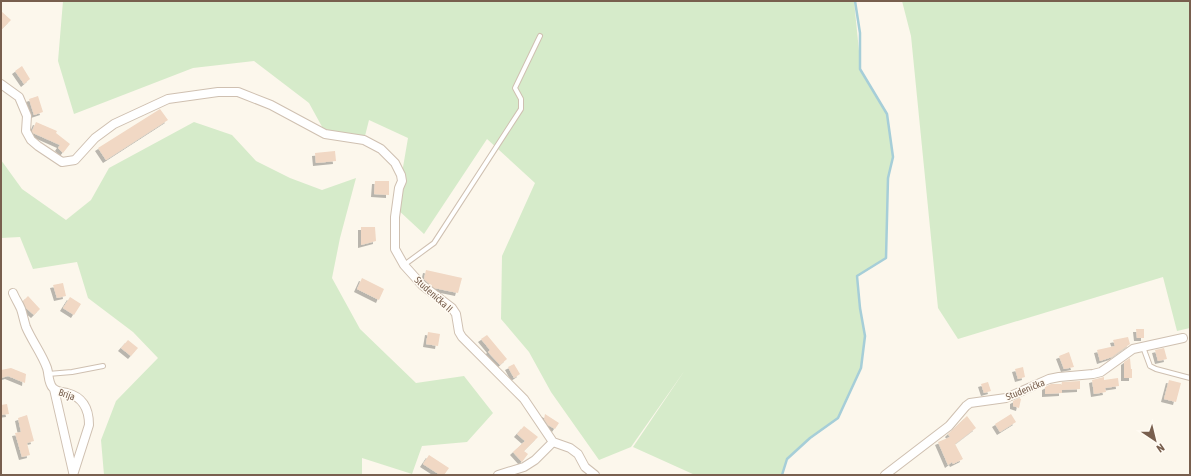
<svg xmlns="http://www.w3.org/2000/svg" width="1191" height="476" viewBox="0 0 1191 476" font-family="'Asap Condensed',sans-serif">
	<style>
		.green { fill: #d6ebca }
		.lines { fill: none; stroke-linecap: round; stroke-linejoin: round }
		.stream { stroke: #a6ced8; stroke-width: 2.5 }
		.building { fill: #f1d8c4; filter: url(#shadow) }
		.service-casing { stroke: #cfc0b1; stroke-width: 6 }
		.minor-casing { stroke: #cfc0b1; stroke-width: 10 }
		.service { stroke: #fff; stroke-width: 4 }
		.minor { stroke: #fff; stroke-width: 8 }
		.labels { text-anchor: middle; stroke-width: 3; stroke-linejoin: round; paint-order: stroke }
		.street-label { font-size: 10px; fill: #785f4e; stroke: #fffbf3 }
	</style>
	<defs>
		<filter id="shadow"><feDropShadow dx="-3" dy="3" stdDeviation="0" flood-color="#0004"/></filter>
	</defs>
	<rect width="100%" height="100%" fill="#fcf7ec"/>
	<!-- green -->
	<path class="green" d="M63,1h791l7,70 25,40 7,46 -3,12 -4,46v42l-29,19 3,35 5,26 -4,31 -23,50 -24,17 -27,24 -5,16h-87l-62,-28 52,-77 -54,77 -32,13 -48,-68 -22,-40 -28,-33 1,-63 33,-73 -48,-44 -63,95 -28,-26 12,-70 -39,-18 -5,20 -38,-6 -17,-31 -55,-42 -61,7 -119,46 -16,-53z
		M902,1h288v327l-13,3 -14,-54 -205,62 -20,-31 -27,-272z
		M194,122l38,13 24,26 34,17 32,12 34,-12 -16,60 -8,40 28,51 56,54 48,-7 29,37 -26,29 -45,4 -10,28 -50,-16v17h-258l-3,-35 15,-39 42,-43 -25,-26 -45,-34 -11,-36 -44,7 -13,-32 -19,1v-78l21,29 44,31 25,-20 18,-32z"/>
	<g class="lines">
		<!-- stream -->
		<path class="stream" d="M782,475l5,-16 23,-21 28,-20 23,-50 4,-32 -5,-28 -3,-32 29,-18 2,-80 5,-21 -6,-43 -27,-45v-36l-5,-32"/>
	</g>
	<!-- building -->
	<path class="building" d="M1,11l10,9 -10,10z
		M22,66l8,13 -6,5 -9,-13z
		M38,96l5,16 -9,3 -5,-16z
		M160,109l8,11 -62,40 -8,-12z
		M36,122l21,9 -1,2 14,11 -7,9 -5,-5 2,-3 -27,-12 -1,-2z
		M335,151l1,10 -20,2 -1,-10z
		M375,181h14v14l-15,-1z
		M361,227h14l1,14 -15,4z
		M426,270l36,8 -4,15 -24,-5 -10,-9z
		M362,278l22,11 -5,11 -22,-11z
		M63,283l3,13 -9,2 -4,-13z
		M28,296l12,13 -6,6 -8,-7 -3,-7z
		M70,297l11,7 -7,11 -11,-7z
		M1136,329h8v9h-7z
		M428,332l12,2 -2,12 -12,-2z
		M487,335l20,24 -7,6 -12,-13 2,-2 -9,-11z
		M1128,337l2,7 -18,13 -12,4 -3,-11 18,-4 -2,-6z
		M128,340l10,8 -7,8 -10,-8z
		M1164,348l3,11 -9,2 -3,-11z
		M1069,352l5,15 -10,2 -5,-13z
		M1130,358l1,11h1v9h-8v-16z
		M514,364l6,10 -6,4 -6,-11z
		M1023,367l2,10 -7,2 -3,-10z
		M11,368l15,6 -1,9 -17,-7 -7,2v-8z
		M1104,377v3l14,-2 1,8 -14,2 1,4 -12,2 -2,-14z
		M1169,380l12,3 -5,19 -12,-3z
		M1080,381v8l-18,1v3l-17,1v-7l6,-3h10v2l1,-4z
		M988,382l3,9 -7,2 -3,-9z
		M1019,398l2,1 -2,9 -6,-2v-5z
		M7,404l2,10 -8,1v-10z
		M545,414l14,9 -4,6 -7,-4 -4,-6z
		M1011,414l5,8 -16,10 -5,-8z
		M27,415l7,26 -7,2 3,12 -8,2 -7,-24 6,-1 -3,-14z
		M967,416l9,12 -21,16 8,15 -10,5 -1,-2 -4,3 -10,-23 12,-5 -2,-3z
		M524,426l14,11 -14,14 4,3 -6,8 -9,-10 12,-11 -8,-7z
		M429,455l20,13 -5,7h-4l-17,-11z"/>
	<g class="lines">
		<!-- service casing -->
		<g class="service-casing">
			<path id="service" d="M404,265l30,-22 87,-134v-10l-6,-11 25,-52
				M1143,347l7,19 6,3 34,9
				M48,374l24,-2 31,-6"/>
		</g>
		<!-- minor casing -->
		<g class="minor-casing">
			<path id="minor" d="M1,84l18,13 8,19 -1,15 5,9 7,6 24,16 13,-2 20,-22 19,-14 54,-25 50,-7h20l33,13 54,29 39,6 17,9 14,14 6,12 1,6 -3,7 -4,29v32l9,16 18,20 30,23 4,6 3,18 3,5 62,62 29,43
				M13,293c2,5 6,11 8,16 2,6 3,12 5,18 6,14 16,27 21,41 2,6 1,15 6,20 4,4 9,4 14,5 16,4 22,16 22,32l-16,50
				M54,389l19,83
				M498,475l26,-8 11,-7 18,-18 17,6 8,6 7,13 10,8
				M885,475l64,-49 17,-20 4,-3 36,-5 43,-19 10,-2 34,-3 8,-2 32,-23 50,-11"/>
		</g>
		<!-- service -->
		<use href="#service" class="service"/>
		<!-- minor -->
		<use href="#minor" class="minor"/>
	</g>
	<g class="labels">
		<!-- street labels -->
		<g class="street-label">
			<text transform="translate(434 294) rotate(42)" y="4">Studenička II</text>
			<text transform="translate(1025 389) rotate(-22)" y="4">Studenička</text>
			<text transform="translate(67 394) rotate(19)" y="4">Brija</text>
		</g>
	</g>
	<!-- border -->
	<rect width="1191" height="476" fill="none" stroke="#785f4e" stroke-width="4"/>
	<!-- north arrow -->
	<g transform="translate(1155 440) rotate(145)" stroke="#fffbf3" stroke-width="3" paint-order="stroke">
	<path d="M0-3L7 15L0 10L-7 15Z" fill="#785f4e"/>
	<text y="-6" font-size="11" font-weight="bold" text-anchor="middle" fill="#785f4e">N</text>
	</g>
</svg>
